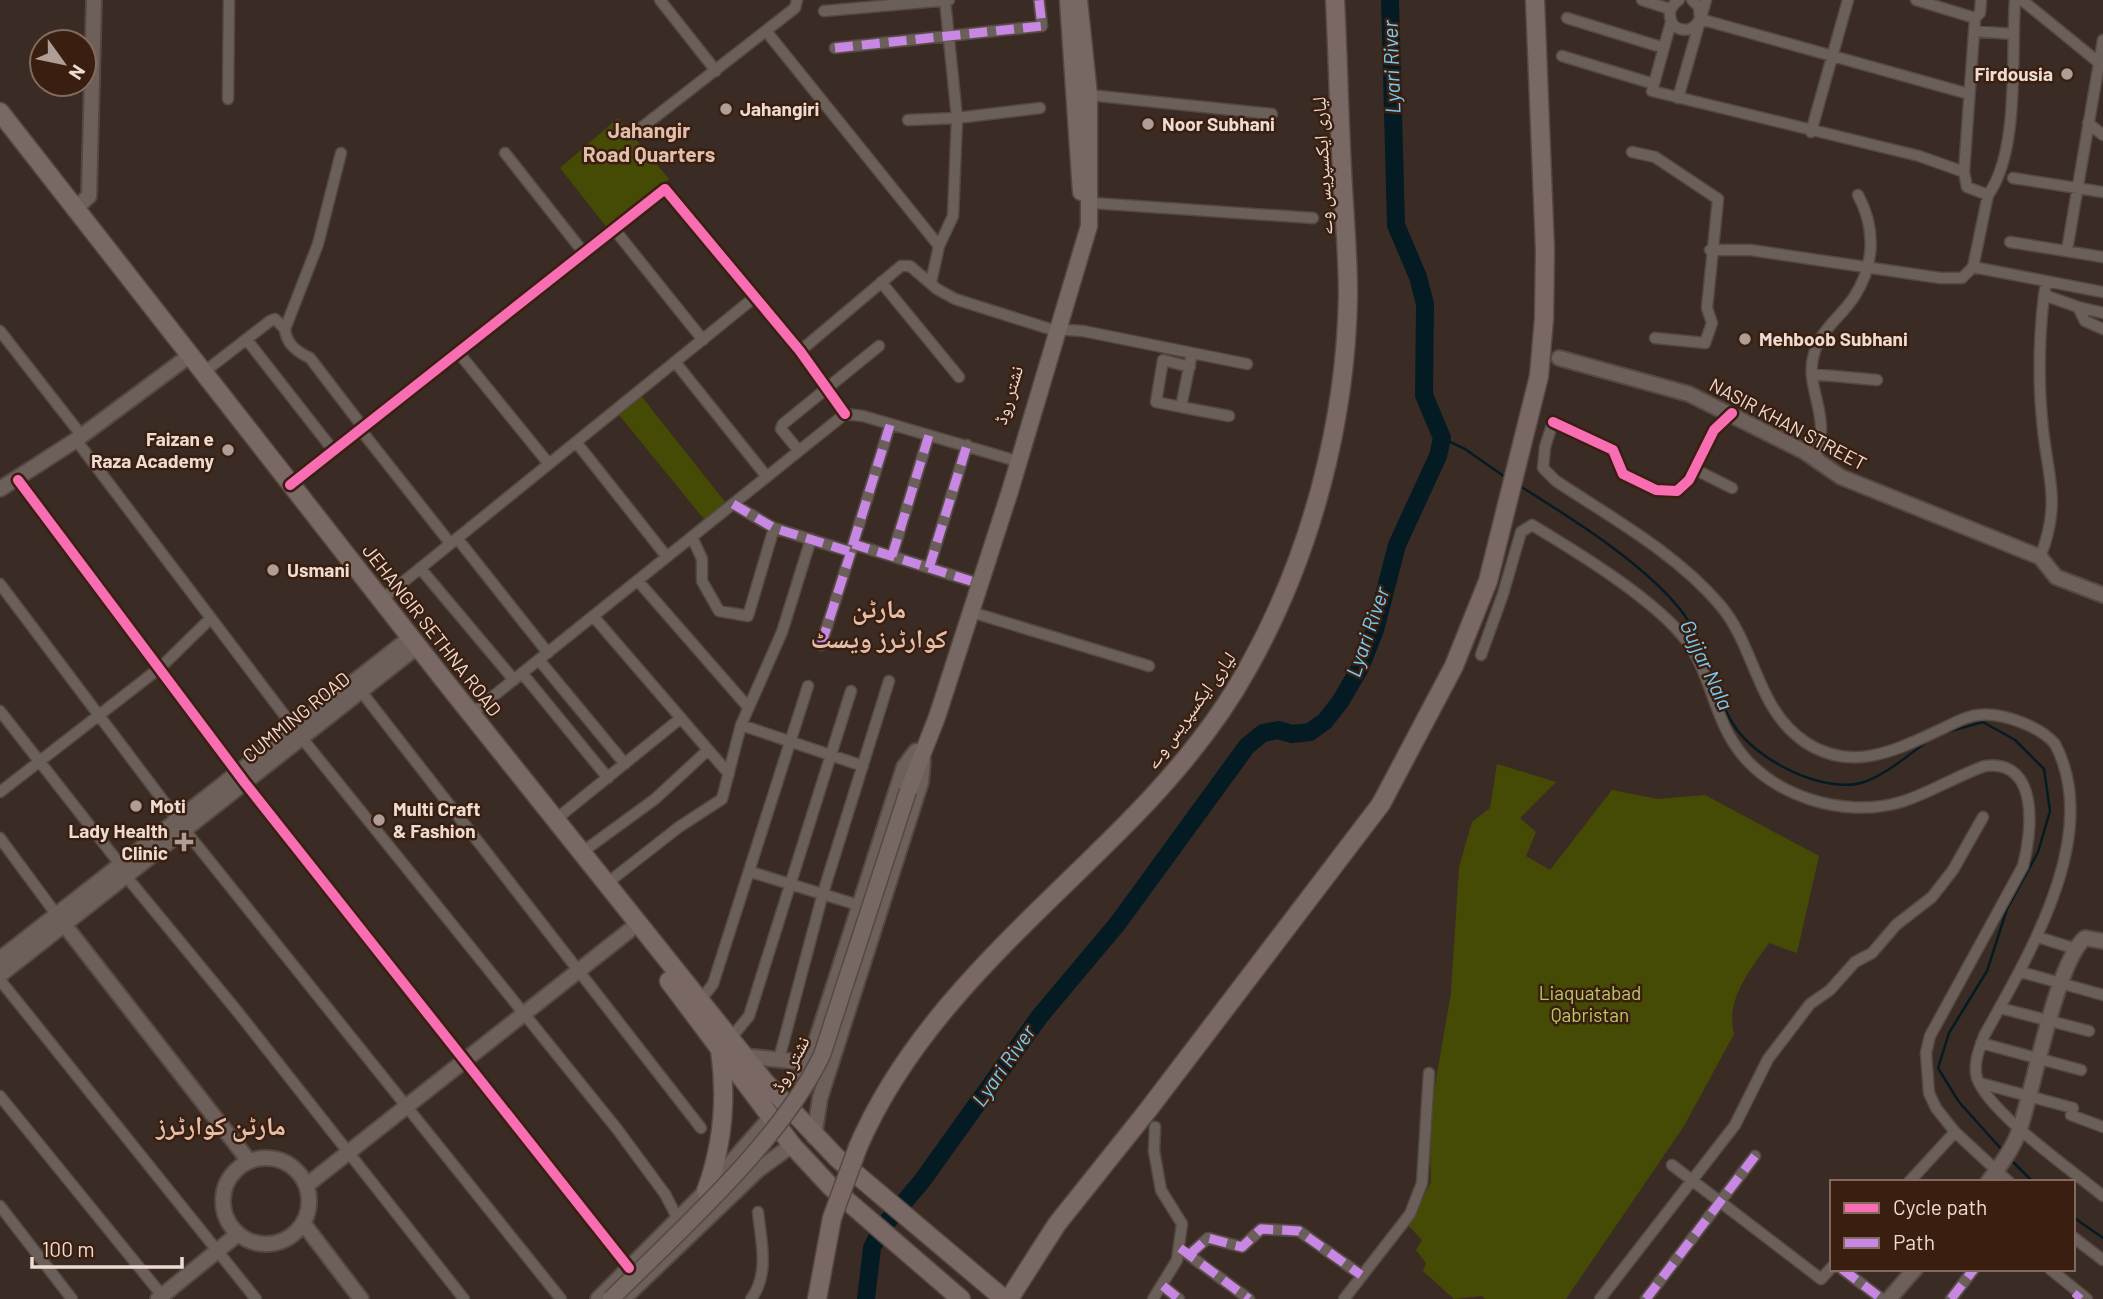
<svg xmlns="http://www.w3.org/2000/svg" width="2103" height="1299" viewBox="0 0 2103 1299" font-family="Barlow,'Noto Naskh Arabic',sans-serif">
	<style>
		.green { fill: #454b05 }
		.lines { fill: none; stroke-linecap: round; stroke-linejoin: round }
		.stream { stroke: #051b24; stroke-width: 2.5 }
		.river { stroke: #051b24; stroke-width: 18 }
		.street-casing { stroke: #554842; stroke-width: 13 }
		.secondary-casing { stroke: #554842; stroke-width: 18 }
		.primary-casing { stroke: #554842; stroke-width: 19 }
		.highway-casing { stroke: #554842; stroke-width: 21 }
		.street { stroke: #6b5f59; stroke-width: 10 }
		.secondary { stroke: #6d605b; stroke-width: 14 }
		.primary { stroke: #776864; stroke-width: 16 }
		.highway { stroke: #796864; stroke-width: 18 }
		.primary-bridge-casing { stroke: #554842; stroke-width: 19; stroke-linecap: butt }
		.highway-bridge-casing { stroke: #554842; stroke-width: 21; stroke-linecap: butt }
		.primary-bridge { stroke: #776864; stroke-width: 16 }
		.highway-bridge { stroke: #796864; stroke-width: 18 }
		.quiet { stroke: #c787e3; stroke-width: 9; stroke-dasharray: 18 9; stroke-linecap: butt }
		.cycleway-casing { stroke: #3a1f10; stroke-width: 15 }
		.cycleway { stroke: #f96db3; stroke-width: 10 }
		.poi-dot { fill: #af9e95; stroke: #3a1f10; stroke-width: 2.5 }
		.labels { text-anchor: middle; stroke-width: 5; stroke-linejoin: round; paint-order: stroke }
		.poi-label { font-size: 19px; font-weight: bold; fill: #eedbd2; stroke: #3a1f10; text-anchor: start }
		.street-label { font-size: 19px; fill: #eedbd2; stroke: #3a1f10 }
		.park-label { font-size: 19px; fill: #b9ca64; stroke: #3a1f10 }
		.water-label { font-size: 21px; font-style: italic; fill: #74cdf6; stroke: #3a1f10 }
		.neighbourhood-label { font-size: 21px; font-weight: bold; fill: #e2beab; stroke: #3a1f10 }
		.district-label { font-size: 26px; font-weight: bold; fill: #e2beab; stroke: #3a1f10 }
	</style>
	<rect width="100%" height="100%" fill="#3a2c24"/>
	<!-- green -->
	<path class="green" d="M618,118l51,61 -61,50 -48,-61z
		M638,392l91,115 -21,17 -93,-114z
		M1497,764l59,18 -36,36 16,14 -10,24 24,14 62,-80 45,9 48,-4 114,61 -22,97 -28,-10c-19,27 -44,57 -35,91l-50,92 -118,173h-81l-3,-3 -28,3 -31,-28 3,-8 -10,-13 6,-10 -14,-15 23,-43 -2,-62 22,-127 8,-126 13,-45 18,-14z"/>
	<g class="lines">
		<!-- stream -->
		<path class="stream" d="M1442,438l23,11 40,28
			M1520,486c51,32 127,79 163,127 23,32 29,77 50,111 21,35 93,73 134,57 22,-9 43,-27 62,-41
			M1947,732l36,-10 32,18 29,29 6,42 -12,41 -31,57 -20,62 -38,62 -11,35 21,34 45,50
			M2011,1160l22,22
			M2073,1217l30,21"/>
		<!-- river -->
		<path class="river" d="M866,1299l6,-51 9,-19 41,-48 118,-165 78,-93 129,-177 16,-13 15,-3 14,4 18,-2 15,-11 15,-19 20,-34 15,-38 22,-85 41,-89 4,-18 -18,-43 1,-91 -7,-27 -22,-52 -6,-225"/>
		<!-- street casing -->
		<g class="street-casing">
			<path id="street" d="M660,0l56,71
				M1642,0l28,9
				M1679,0c-10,7 -12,16 -5,26 11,7 20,4 26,-7l-1,-12 -7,-7
				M2022,0l81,66
				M824,11l125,-11
				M1567,18l97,30
				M1975,18l5,-5 1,-13
				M1700,19l269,75
				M1671,22l-19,69 267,65 45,16
				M766,31l173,215
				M1974,31l38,3
				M835,48l207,-22 -3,-26
				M1562,56l92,28
				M1089,95l183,19
				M1678,98l28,-98
				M228,99l1,-99
				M908,120l49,-2 83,-10
				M2088,123l15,12
				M1811,132l37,-132
				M632,135l163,-127 2,-8
				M1632,152l23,5 63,42 -11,109 5,15 -7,20 -50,-5
				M341,153l-23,91 -33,85c1,15 12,23 25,29l49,64 1,7 90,114
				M505,153l79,100
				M2013,178l90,14
				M1988,195c32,-44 23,-140 27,-195
				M1092,203l221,15
				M614,229l89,111
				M2010,242l93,15
				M1710,250h40l190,28h22l11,-11 15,-72 -21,-8 -3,-15 11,-154 -59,-18
				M2067,250l36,-210
				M1973,267l130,25
				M881,282l78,95
				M931,282l8,-36 14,-30 4,-98 -12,-118
				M2044,295l34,12 7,14 18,8
				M2078,307l25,6
				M0,331l82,105
				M247,340l86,110
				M800,351l101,-85h9l27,23 18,10 95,30 33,2 164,33
				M458,352l91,112
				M675,362l92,115
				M1190,367l-27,-7 -7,42 25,5 11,-54
				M204,372l66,-51 5,-2 10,10
				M1812,374l65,6
				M1181,407l48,9
				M1732,413l-18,17 -25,50 -12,11 -21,-1 -33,-16 -10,-24 -60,-28 -8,25 -2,21 13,13c56,37 121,73 164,124 36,42 36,104 85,137 48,32 93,7 139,-14 10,-5 22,-12 34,-13 23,-3 62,11 77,29 48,91 -27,212 -71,292 -5,13 -11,29 -7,42 12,35 96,93 126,118
				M76,440l225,297 316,392 48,65 13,25
				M576,442l91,115
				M799,451l-18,-22 2,-5 96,-78
				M1816,460c2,-10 5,-22 5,-32 0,-25 -15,-49 -7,-74 6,-24 27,-37 40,-57 21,-32 22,-69 4,-102
				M1694,469l38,19
				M18,480l227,303 384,485
				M290,485l375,-296 135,162 45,63
				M733,504l41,24 77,24 2,-8 118,37
				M692,537l10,22v22l17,30 29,5 26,-88
				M457,538l91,115
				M853,544l37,-119
				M892,556l37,-121
				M2040,557c23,-57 6,-83 2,-138 -4,-41 -3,-95 4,-136
				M420,568l94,112
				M929,568l38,-123
				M638,581l110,126
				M0,584l177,235
				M381,600l374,-303
				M971,612l178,54
				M593,616l136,158
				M821,645l30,-93
				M1481,655l22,-61 18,-62 11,-7c45,27 126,76 156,118 22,31 26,71 47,102 33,51 109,74 166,57 29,-9 55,-26 84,-36 55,-7 47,66 38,100l-93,170 -4,17 3,40 7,15 19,24 54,50
				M539,660l86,104
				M522,673l86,105
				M360,690l341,438
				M0,711l119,152
				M471,714l374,-300 18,2 147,43
				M741,725l122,41
				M0,792l161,-125 50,-49
				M555,820l126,-102
				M184,829l377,470
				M0,838l56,76
				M581,853l74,-54 53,-49
				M751,872l107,33
				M125,875l112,136 227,288
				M606,884l73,-57 43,-28 19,-74 41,-93 29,-93
				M2041,938l35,11
				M2021,972l82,23
				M0,980l256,319
				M700,1001l13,-17 95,-298
				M2000,1008l89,23
				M730,1039l19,-23 102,-325
				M1981,1043l100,27
				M779,1059l44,-166 66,-212
				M1980,1083l93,25 -2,7 32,12
				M0,1096l165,203
				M1672,1165l149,114 11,-12
				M1909,1182l46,-50
				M0,1206l72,93
				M2073,1237l30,23
				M1186,1253l63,46
				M1189,1255l19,-17 34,9 19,-18 38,2 62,44
				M1842,1269l40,30
				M2050,1269l37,30
				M1163,1286l16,13
				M751,1299c19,-25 10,-58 7,-87
				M1153,1299l24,-39 5,-36 -21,-34 -7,-39 1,-24
				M1344,1299l66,-85 12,-31 7,-110
				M1600,1299l135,-174 33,-66 42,-55 20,-14 25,-28 17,-9 24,-28 36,-28 21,-27 30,-53
				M1646,1299l109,-143
				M1951,1299l23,-30"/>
		</g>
		<!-- secondary casing -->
		<g class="secondary-casing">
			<path id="secondary" d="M76,208l13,-12 5,-196
				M1559,358l130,36 116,58 36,25 199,80 16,20 47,18
				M0,489l76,-49 105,-78
				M59,918l190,243
				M0,959l411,-322
				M0,975l418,-329
				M745,1056l64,7
				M801,1077l8,-14 95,-296 12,-16
				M814,1137l6,-39 101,-316 2,-21
				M223 1201a43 43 0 1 1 86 0a43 43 0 1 1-86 0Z
				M1988,1182c11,-15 25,-33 31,-51 14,-39 37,-169 66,-193l18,3
				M307,1185l323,-255
				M303,1223l58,76
				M158,1299l80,-65
				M598,1299l108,-108 65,-74
				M623,1299l135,-129 34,-25
				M1889,1299l26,-30"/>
		</g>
		<!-- primary casing -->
		<g class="primary-casing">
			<path id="primary" d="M1068,0l13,192
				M908,791l29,-74 73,-226 79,-265v-131l-10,-95"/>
		</g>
		<!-- highway casing -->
		<g class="highway-casing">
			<path id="highway" d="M0,112l444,568 321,402 72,76 167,141
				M669,981l123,164 38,41 131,113
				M858,1147c58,-135 176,-228 275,-330 44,-45 86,-96 116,-151 62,-111 97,-244 99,-371 0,-42 -4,-83 -6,-125 -3,-56 -4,-113 -7,-170
				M706,1191c17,-46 21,-93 14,-141
				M817,1299l15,-81
				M1009,1299l48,-75 91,-114 233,-306 73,-138 34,-85 51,-205 5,-57 1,-69 -10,-250"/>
		</g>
		<!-- street -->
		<use href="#street" class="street"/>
		<!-- secondary -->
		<use href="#secondary" class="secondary"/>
		<!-- primary -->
		<use href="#primary" class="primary"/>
		<!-- highway -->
		<use href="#highway" class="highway"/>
		<!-- primary-bridge casing -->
		<g class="primary-bridge-casing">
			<path id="primary-bridge" d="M611,1299c69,-69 169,-157 211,-244l86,-264"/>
		</g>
		<!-- highway-bridge casing -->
		<g class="highway-bridge-casing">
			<path id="highway-bridge" d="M832,1218l26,-71"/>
		</g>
		<!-- primary-bridge -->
		<use href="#primary-bridge" class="primary-bridge"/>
		<!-- highway-bridge -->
		<use href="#highway-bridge" class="highway-bridge"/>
		<!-- quiet -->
		<path class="quiet" d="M835,48l207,-22 -3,-26
			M733,504l41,24 77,24 2,-8 118,37
			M853,544l37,-119
			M892,556l37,-121
			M929,568l38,-123
			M821,645l30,-93
			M1180,1248l69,51
			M1189,1255l19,-17 34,9 19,-18 38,2 62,44
			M1842,1269l40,30
			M1163,1286l16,13
			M1646,1299l109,-143
			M1951,1299l23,-30
			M2075,1299l5,-6"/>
		<!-- cycleway casing -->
		<g class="cycleway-casing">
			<path id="cycleway" d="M1553,422l60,28 10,24 33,16 21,1 12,-11 25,-50 18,-17
				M18,480l227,303 384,485
				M290,485l375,-296 135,162 45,63"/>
		</g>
		<!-- cycleway -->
		<use href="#cycleway" class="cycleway"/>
	</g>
	<!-- markers -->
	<g class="poi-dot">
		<circle cx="2067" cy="74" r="7"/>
		<circle cx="726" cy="109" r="7"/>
		<circle cx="1148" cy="124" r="7"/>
		<circle cx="1745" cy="339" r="7"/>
		<circle cx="228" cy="450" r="7"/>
		<circle cx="273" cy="570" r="7"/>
		<circle cx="136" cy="806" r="7"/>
		<circle cx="379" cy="820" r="7"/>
		<path d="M180.5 831.5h7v7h7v7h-7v7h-7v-7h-7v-7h7z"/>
	</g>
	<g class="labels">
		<!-- poi labels -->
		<g class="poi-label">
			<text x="2053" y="81" text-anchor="end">Firdousia</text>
			<text x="740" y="116">Jahangiri</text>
			<text x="1162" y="131">Noor Subhani</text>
			<text x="1759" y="346">Mehboob Subhani</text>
			<text x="214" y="446" text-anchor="end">Faizan e<tspan x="214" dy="22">Raza Academy</tspan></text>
			<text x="287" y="577">Usmani</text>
			<text x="150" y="813">Moti</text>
			<text x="393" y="816">Multi Craft<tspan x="393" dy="22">&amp; Fashion</tspan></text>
			<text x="168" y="838" text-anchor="end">Lady Health<tspan x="168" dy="22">Clinic</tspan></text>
		</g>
		<!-- street labels -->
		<g class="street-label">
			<text transform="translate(1322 166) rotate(-93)" y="7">لیاری ایکسپریس وے</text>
			<text transform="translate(1008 395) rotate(-73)" y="7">نشتر روڈ</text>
			<text transform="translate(1788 424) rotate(28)" y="7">NASIR KHAN STREET</text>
			<text transform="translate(432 630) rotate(52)" y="7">JEHANGIR SETHNA ROAD</text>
			<text transform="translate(1190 710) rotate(-54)" y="7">لیاری ایکسپریس وے</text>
			<text transform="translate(296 717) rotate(-39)" y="7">CUMMING ROAD</text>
			<text transform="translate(790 1064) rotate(-62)" y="7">نشتر روڈ</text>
		</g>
		<!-- park labels -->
		<g class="park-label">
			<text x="1590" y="1000">Liaquatabad<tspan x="1590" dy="22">Qabristan</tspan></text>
		</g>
		<!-- water labels -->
		<g class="water-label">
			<text transform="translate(1392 67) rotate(-92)" y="7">Lyari River</text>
			<text transform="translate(1368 632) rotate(-71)" y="7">Lyari River</text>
			<text transform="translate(1706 665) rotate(65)" y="7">Gujjar Nala</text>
			<text transform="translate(1004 1066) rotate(-55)" y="7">Lyari River</text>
		</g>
		<!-- neighbourhood labels -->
		<g class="neighbourhood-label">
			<text x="649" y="138">Jahangir<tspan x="649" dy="24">Road Quarters</tspan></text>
		</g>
		<!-- district labels -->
		<g class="district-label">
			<text x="879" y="618">مارٹن<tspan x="879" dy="30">کوارٹرز ویسٹ</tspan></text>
			<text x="221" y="1135">مارٹن کوارٹرز</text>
		</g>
	</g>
	<!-- legend -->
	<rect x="1830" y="1180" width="245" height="91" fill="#3a1f10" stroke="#826a5e" stroke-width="2"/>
	<rect x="1844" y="1203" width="35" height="10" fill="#f96db3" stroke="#826a5e" stroke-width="2"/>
	<text x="1893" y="1215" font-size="21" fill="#eedbd2">Cycle path</text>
	<rect x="1844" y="1238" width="35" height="10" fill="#c787e3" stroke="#826a5e" stroke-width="2"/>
	<text x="1893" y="1250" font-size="21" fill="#eedbd2">Path</text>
	<!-- north arrow -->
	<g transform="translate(63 63) rotate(123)"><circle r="33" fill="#3a1f10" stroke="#826a5e" stroke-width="2"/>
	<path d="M0-5L12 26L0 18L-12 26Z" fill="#af9e95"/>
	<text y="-10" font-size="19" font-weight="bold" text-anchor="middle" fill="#eedbd2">N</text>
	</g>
	<!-- scale -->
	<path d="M32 1257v10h150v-10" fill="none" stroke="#eedbd2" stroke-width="3.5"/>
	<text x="42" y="1257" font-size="21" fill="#eedbd2" stroke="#3a1f10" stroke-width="5" paint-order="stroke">100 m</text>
</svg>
